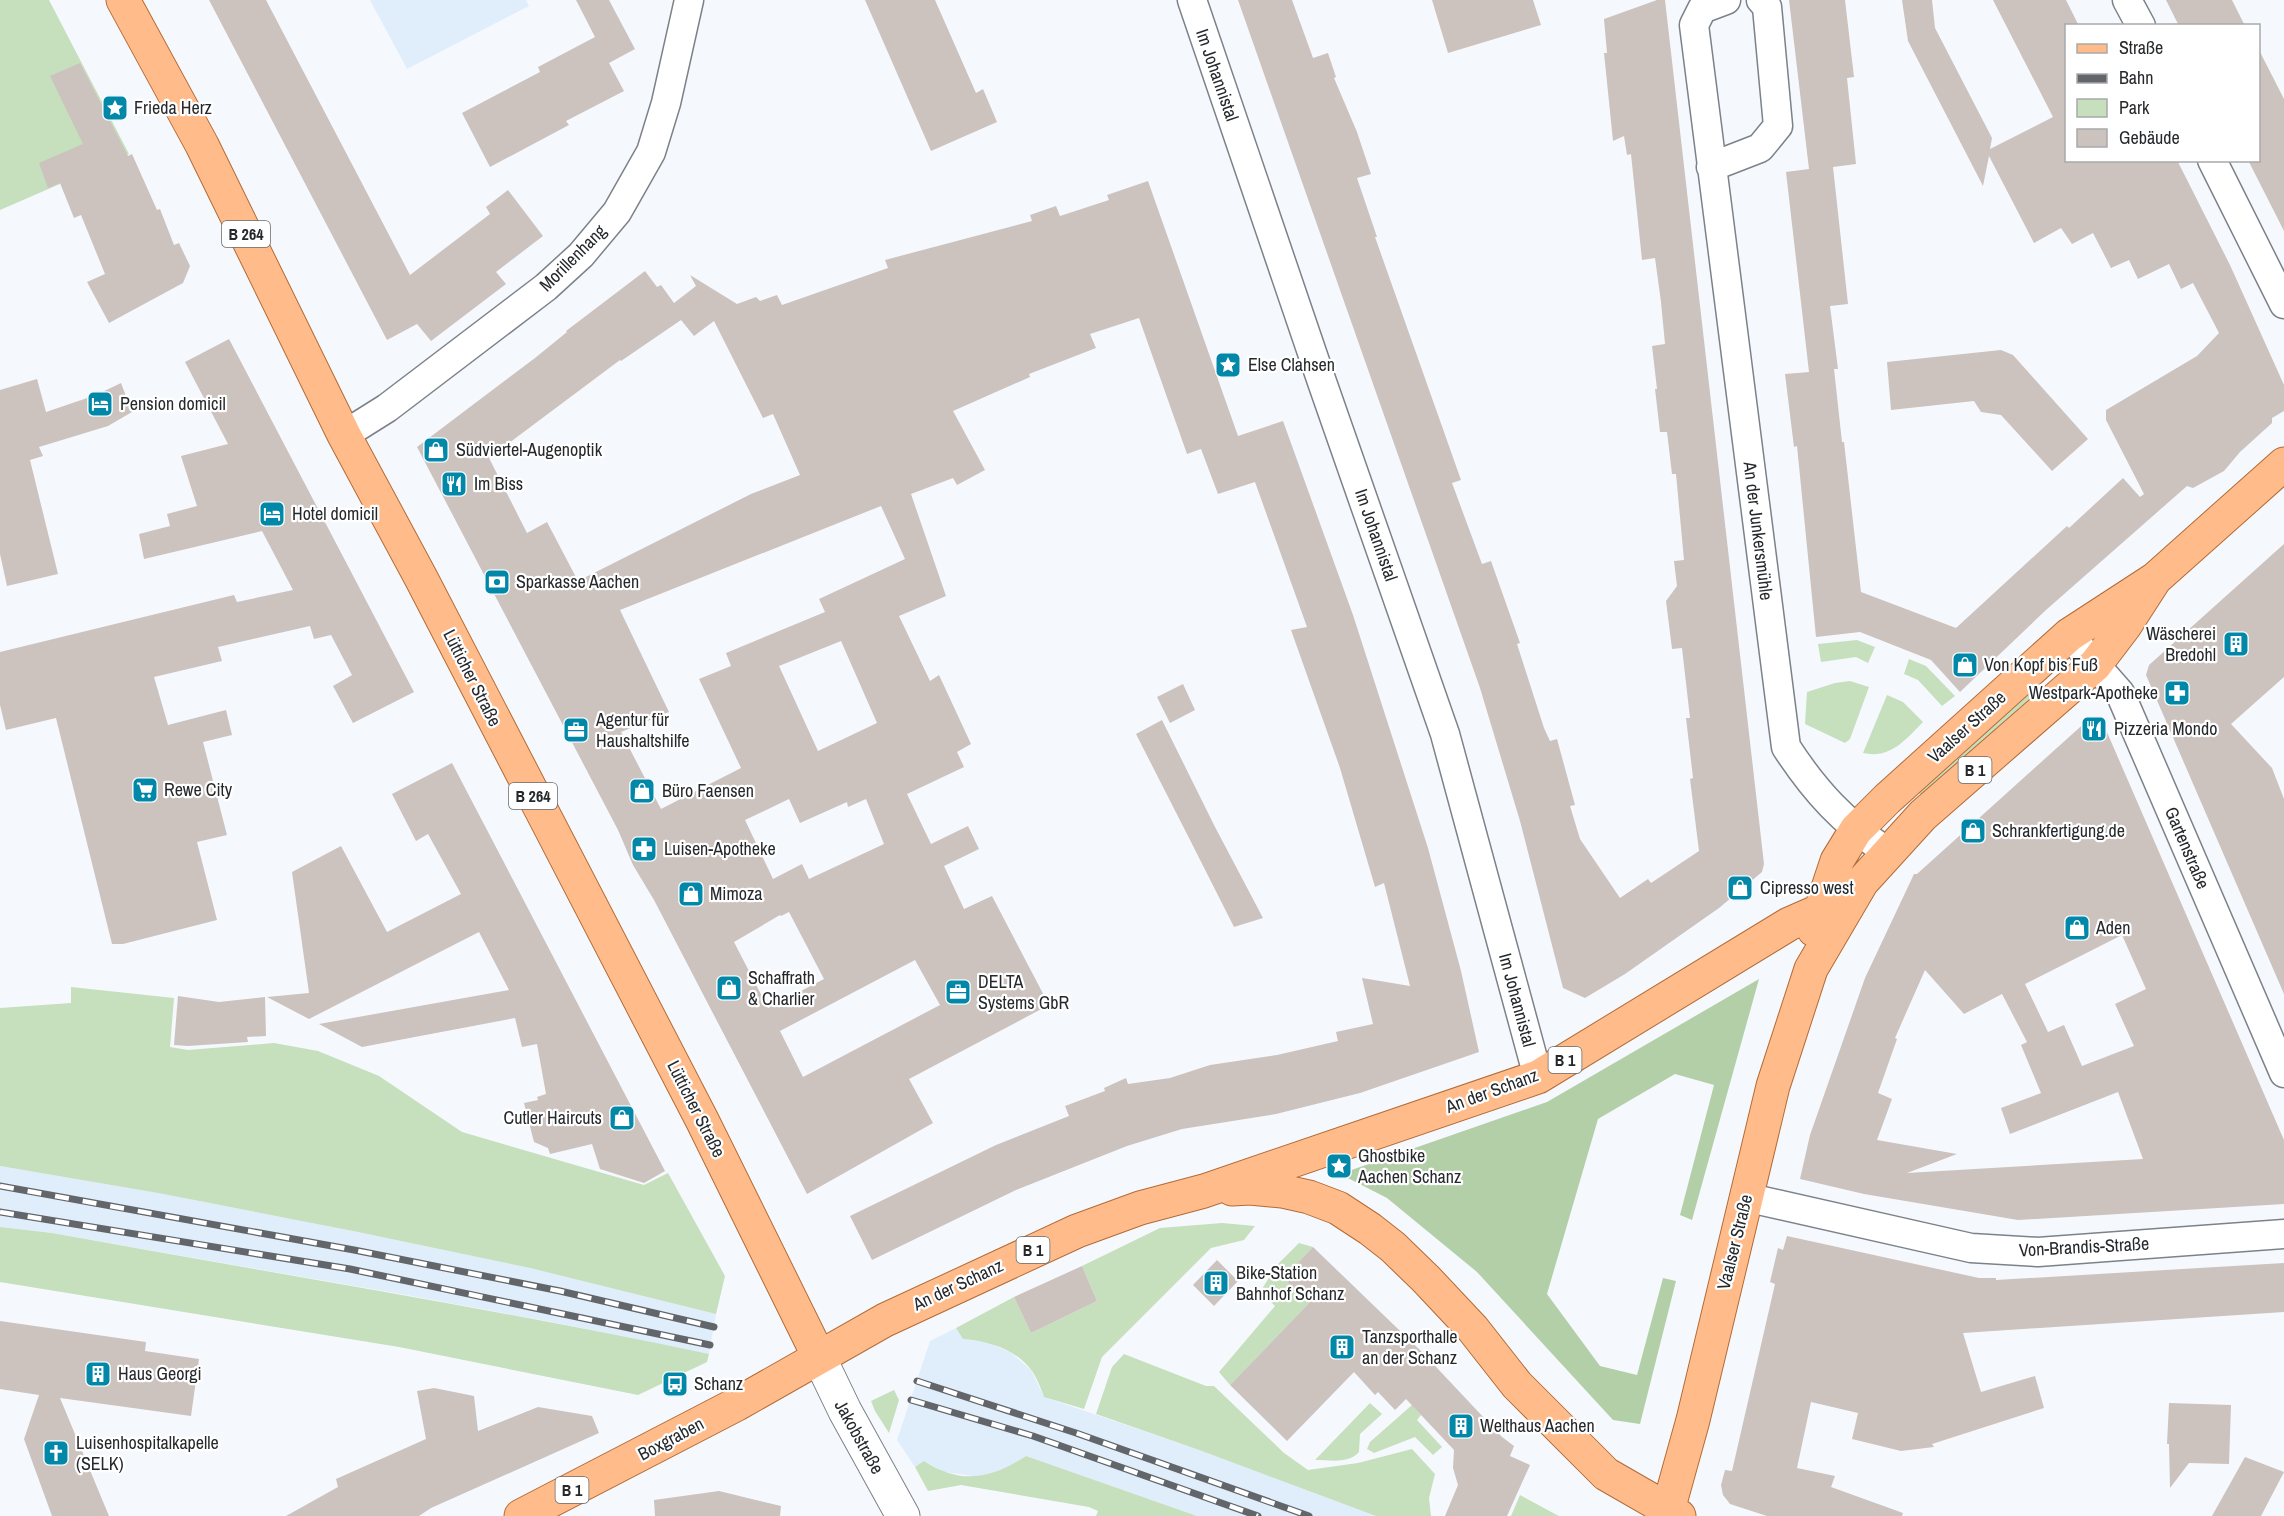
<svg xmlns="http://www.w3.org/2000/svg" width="2284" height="1516" viewBox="0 0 2284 1516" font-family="'Archivo Narrow',sans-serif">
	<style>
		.built { fill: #e0edfb }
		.green { fill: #c6dfbc }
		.forest { fill: #b3cfa8 }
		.building { fill: #ccc2be; fill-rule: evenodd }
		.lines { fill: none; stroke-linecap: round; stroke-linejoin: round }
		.minor-casing { stroke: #7c8289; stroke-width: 31 }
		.tertiary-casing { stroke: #7c8289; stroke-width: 35 }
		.primary-casing { stroke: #b36b36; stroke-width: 35 }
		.minor { stroke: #fff; stroke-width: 28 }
		.tertiary { stroke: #fff; stroke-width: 33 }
		.primary { stroke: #ffbc8a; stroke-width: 33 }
		.rail-casing { stroke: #626569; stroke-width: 7 }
		.rail { stroke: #fff; stroke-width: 4.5; stroke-dasharray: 14; stroke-linecap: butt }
		.labels { text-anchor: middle; stroke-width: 4.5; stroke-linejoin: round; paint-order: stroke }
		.shield { fill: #fff; stroke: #67696b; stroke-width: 1.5 }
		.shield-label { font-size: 16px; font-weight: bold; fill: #26292c }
		.street-label { font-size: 18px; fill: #26292c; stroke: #fff }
		.poi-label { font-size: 18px; fill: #26292c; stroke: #fff; text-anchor: start }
	</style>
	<rect width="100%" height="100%" fill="#f5f9fe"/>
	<!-- built -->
	<path class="built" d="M370,0h156l3,6 -122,63z
		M0,1166l158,27 200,39 172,36 186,46 -7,40 -147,-30 -156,-29 -354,-62 -52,-6z
		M956,1328l7,11 27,4 21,10 20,17 13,27 158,54 174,65h-179l-171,-60 -21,14 -25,7 -36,-5 -20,-11 -9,6 -18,-27 33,-99z"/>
	<!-- green -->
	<path class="green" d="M0,0h49l80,154 -129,56z
		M1857,640l18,7 -7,16 -12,-6 -35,5 -3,-18z
		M1909,659l17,7 29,30 -13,10 -24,-26 -14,-6z
		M1850,681l19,6 -19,52 -5,4 -40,-19 2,-32 28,-9z
		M2030,691l12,11 -115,100 -8,-9z
		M1887,695l16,7 20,20c-18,18 -32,37 -60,31z
		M71,987l103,11 -4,49 18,3 86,-7 44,8 61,25 83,56 182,53 24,-12 57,103 -9,38 -186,-46 -172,-36 -200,-39 -158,-27v-158l71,-5z
		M1222,1223l33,3 -11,14 -33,8 -109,109 -18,52 -40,-12c-3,-8 -7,-19 -12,-26 -16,-22 -44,-30 -69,-32l-7,-11 58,-31 17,36 66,-32 -15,-35 78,-38z
		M0,1227l52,6c219,40 439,75 657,121l-2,8 -69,33 -239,-48 -399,-65z
		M1299,1243l14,4 -30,31 26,25 -79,82 -11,-13 56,-66 -15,-14 17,-27z
		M1124,1354l82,32h8l70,67 24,17 50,-7 54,-14 23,25 -6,24 2,18h-55l-174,-65 -106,-37 16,-47z
		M894,1390l5,10 -10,33 -14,-22 -4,-10z
		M1370,1403l12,11 -22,20 -1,18c-11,12 -28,8 -44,8z
		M1412,1405l9,10 -4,5 25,27 -9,8 -18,-18 -41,16 -7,-4 3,-7z
		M1026,1456l171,60h-101l2,-5 -9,-4 -128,-22 -33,6 -13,-24 9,-6c37,24 67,18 102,-5z
		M1520,1495l35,19 4,2h-48z"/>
	<!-- forest -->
	<path class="forest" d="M1759,979l-67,241 -12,-5 34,-130 -39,-11 -77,45 -51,175 53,72 37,9 26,-97 13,3 -36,143 -27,-4 -136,-148 -90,-74 -47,-24 207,-72z"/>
	<!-- building -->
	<path class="building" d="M209,0h57l144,275 80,-61 -4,-7 22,-17 35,46 -47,36 10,12 -75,57 -14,-17 -30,16z
		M576,0h33l26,49 -26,14 15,28 -58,30 3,4 -79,42 -28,-54 78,-41 -2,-5 57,-30z
		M865,0h70l41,93 7,-4 14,33 -66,29z
		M1238,0h54l21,58 15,-5 8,24 -2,1 23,54 14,42 -14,4 20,59h-2l86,243 -9,3 30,81 9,-3 29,82 -3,1 27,84 6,13 7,-2 18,66 -5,1 10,33 40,59 28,-19 3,4 48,-32 -9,-72 3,-1 -7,-60h4l-8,-70 -10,1 -6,-48 11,-15 -3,-25 10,-1 -8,-86h-4l-5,-42h-7l-5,-43h2l-5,-43 13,-2 -4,-42 -6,-44 -13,2 -11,-106 -4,1 -3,-19 -11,5 -9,-88h3l-3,-34 53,-19h8l99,864 -2,8 -43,36 -94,66 -40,24 -22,-10 -43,-167 -40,-133z
		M1432,0h101l8,25 -93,28z
		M1789,0h56l9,77 -7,1 9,86 -23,3 15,137 -18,2 8,63h-4l8,73h2l17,150 95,36 111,-102 2,2 54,-50 17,19 4,-3 -38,-74v-10l91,-54 22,-23 -26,-50 -12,6 -12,-25 -31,15 -9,-19 -18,8 -18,-35 -21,11 -11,-16 -27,15 -45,-87 -6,30 -75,-145 -6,-41h30l3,28 57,110 -2,11 63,-32 -60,-117h73l13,26h-12v134h110l53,105 54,120v26l-12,7v5l-32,29 -16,19 -31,17 -6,-2 -141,124 -86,82 -29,-32 -71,-28 -44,5 -19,-191 -3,1 -9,-73 24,-2 -23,-200 23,-3z
		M2166,0h66l13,26h-66z
		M2259,50l25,49v132l-36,-71h11z
		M80,63l48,93 4,-2 25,56 3,-1 14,36 5,-2 11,23 -7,17 -74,40 -22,-41 18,-8 -24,-59 -7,3 -14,-35 -12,5 -9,-25 44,-19 -33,-68z
		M1148,181l90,255 45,-15 70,194 75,233 33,123 18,81 -119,41 -84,21 -94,15 -55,17 -111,44 -144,70 -22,-44 146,-71 73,-29 -4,-10 40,-15 -1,-3 22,-10 2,6 42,-6 40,-13 67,-10 61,-14 -2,-9 37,-8 -11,-46 48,8 -26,-103 -9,4 -35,-119 -49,-138 16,-3 -52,-145 -37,12 -17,-45 -14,5 -48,-136 -49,16 6,14 -67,26 1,3 -77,34 32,59 -28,15 -4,-7 -42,16 35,102 -47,20 31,65 9,-6 32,69 -14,8 7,15 -57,27 24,50 37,-18 11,23 -35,17 20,43 28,-13 57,109 -140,74 24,44 -126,71 -153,-294 -21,-35 -15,-35 -201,-383 118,-89 32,-26 -1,-1 79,-60 12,16 4,-2 13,18 22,-17 -6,-11 47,29 19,-7 4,4 17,-6 5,10 106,-37 -3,-8 147,-39 -2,-6 26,-9 4,10 49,-16 -2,-5zM681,320l13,16 20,-15 49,97 10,-4 27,61 -49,19 -173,87 -31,-59 -20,11 -38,-75 131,-98 1,1zM881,506l24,53 -86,40 6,13 -99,41 5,13 -32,13 42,89 -80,41 -40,-77 48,-20 -49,-102zM841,641l36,82 -59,28 -39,-85zM789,799l11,24 47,-21 1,5 18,-8 18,45 -75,35 -7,-15 -29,15 -28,-59zM789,912l35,67 -56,29 -34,-66 46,-27 1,1zM915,960l25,45 -137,72 -23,-46z
		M229,339l185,353 -61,31 -20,-37 19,-11 -21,-40 -17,4 -4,-13 -92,21 4,14 -68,16 14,48 58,-15 6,25 -29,7 24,93 -30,7 20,78 -94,24h-11l-56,-226 -50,12 -6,-25v-53l234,-57 3,7 56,-12 -31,-59 -118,28 -5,-25 31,-8 -3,-12 30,-8 -16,-50 47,-12 -43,-82z
		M2001,350l12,5 75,84 -36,32 -51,-56 -20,-3 -7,-11 -83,9 -4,-48z
		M37,379l9,33 50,-17 25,-12 11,29 -24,14 -69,21 4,9 -13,4 28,114 -51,12 -7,-32v-164z
		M2284,544v133l-53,47 41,44 12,31v195l-138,-319 3,-10z
		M1183,684l12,26 -25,13 -13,-26z
		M2089,719l14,4 181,417v64l-266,16 -154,-26 -64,-15 10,-44 55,-157 49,-104h3zM2122,935l24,54 -31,15 19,42 -52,20 -18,-41 -16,7 -23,-48zM1925,970l39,44 38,-20 25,48 -6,3 20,48 -40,15 9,26 108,-42 25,67 -236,14 50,-19 -80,-14 15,-41 -14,-6 19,-54 -2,-1z
		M1162,720l52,105 49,93 -29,9 -45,-89 -53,-104z
		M452,763l213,408 -21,12 -44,-14 -8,-25 -42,10 -2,-6 -14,-6 -10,-39 14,-3 -1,-3 9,-3 -9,-50 -15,3 -7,-29 -153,29 -43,-23 190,-34 -30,-58 -170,87 -42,-22 42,-4 -17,-121 49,-26 46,86 74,-38 -33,-60 -12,7 -24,-47z
		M178,996l41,6 46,-5 1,39 -19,1 1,5 -60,4 -14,-1z
		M1787,1236l192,42h17v2l288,-17v49l-321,21 18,59 54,-16 9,32 -112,36 2,3 -33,4 -49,-12 6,-26 -47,-11 -14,66 38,8 -4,11 72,26 -1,3h-135l-37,-12 -7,-9 -2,-10 4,-15 7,1 43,-187 -5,-2 8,-34 5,2z
		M1313,1247l110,106 79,84 12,9 -4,10 20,9 -23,51h-62l13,-31 -5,-17 1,-18 -48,-51 -11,11 -17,-18 -3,3 -21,-23 -67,69 -57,-56 79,-82 -26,-25z
		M1217,1260l21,21 -24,25 -21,-21z
		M1082,1266l15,35 -66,32 -17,-36z
		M0,1321l146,21 -1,9 54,8 -8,57 -131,-18 49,118h-57l-28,-77 15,-44 -39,-6z
		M434,1388l40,8 4,35 60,-24 54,9 7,17 -168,75 -12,8h-133l52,-29 -2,-8 90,-40 -9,-48z
		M2169,1403l62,2 -2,59 -40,-1 -19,25 -1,-44h-2z
		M2245,1457l39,15 -23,44h-49z
		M719,1491l62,15 -1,10h-125l-1,-16z"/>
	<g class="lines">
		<!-- minor casing -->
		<g class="minor-casing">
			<path id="minor" d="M1192,0l130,382 123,352 93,343
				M1726,0l-24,9 -8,16 92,722c30,46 57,74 102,106
				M2127,0l14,26
				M2212,160l72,144
				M1711,167l49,-19 18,-22 -11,-119 -6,-7
				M344,435l43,-27 159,-121 35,-32 36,-43 34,-60 15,-49 23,-103
				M2069,635l51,58 164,380
				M1745,1197l226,51 67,4 246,-18"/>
		</g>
		<!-- tertiary casing -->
		<g class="tertiary-casing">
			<path id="tertiary" d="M819,1357l26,54 58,105"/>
		</g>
		<!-- primary casing -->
		<g class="primary-casing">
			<path id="primary" d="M123,0l79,145 142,290 77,143 281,542 117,237
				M1814,930l23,-69 19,-31 31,-31 182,-164 86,-56 129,-115
				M1232,1189l18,-1 32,3 27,6 29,11 32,21 23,18 33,32 47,50 44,56 89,89 73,42
				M1668,1510l25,-90 80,-334 38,-117 51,-87 61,-67 172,-150 29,-38 31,-48
				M521,1516l216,-112 148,-84 192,-89 63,-23 64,-17 334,-114 251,-153 32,-14"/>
		</g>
		<!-- minor -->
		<use href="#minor" class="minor"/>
		<!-- tertiary -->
		<use href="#tertiary" class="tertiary"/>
		<!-- primary -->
		<use href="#primary" class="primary"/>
		<!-- rail casing -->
		<g class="rail-casing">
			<path id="rail" d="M0,1186l354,64 206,41 154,36
				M0,1212l350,57 360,76
				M917,1381l159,52 233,83
				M911,1400l122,36 225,80"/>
		</g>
		<!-- rail -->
		<use href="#rail" class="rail"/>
	</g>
	<!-- icons -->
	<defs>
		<g id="sight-square" transform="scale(1.35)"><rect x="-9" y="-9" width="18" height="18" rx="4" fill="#0187a8" stroke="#fff"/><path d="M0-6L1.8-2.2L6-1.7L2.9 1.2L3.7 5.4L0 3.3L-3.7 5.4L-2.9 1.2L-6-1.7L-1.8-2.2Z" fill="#fff"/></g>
		<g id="hotel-square" transform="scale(1.35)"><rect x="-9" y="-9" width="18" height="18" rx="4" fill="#0187a8" stroke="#fff"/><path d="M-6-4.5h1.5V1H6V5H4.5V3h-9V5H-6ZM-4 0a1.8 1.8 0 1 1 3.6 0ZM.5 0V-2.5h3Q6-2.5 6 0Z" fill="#fff"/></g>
		<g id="shop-square" transform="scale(1.35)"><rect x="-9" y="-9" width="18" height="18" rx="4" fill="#0187a8" stroke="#fff"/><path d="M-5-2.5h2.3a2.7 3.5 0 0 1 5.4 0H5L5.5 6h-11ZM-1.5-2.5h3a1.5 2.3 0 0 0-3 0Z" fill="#fff"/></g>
		<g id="restaurant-square" transform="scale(1.35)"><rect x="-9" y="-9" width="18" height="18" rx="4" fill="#0187a8" stroke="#fff"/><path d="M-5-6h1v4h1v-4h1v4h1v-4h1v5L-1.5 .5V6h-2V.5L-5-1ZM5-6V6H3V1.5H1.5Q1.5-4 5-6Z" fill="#fff"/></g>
		<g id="bank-square" transform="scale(1.35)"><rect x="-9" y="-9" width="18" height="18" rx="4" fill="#0187a8" stroke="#fff"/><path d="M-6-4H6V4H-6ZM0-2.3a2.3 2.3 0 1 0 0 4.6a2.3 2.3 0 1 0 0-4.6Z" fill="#fff"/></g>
		<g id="building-square" transform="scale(1.35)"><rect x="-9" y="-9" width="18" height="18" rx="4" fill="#0187a8" stroke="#fff"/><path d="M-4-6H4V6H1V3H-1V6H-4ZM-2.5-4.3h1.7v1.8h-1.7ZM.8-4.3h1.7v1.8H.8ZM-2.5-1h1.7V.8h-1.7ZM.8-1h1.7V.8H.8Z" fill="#fff"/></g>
		<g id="pharmacy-square" transform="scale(1.35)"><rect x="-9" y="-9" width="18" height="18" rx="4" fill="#0187a8" stroke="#fff"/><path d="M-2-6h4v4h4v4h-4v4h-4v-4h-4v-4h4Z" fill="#fff"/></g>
		<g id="office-square" transform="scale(1.35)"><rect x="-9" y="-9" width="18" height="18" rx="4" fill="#0187a8" stroke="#fff"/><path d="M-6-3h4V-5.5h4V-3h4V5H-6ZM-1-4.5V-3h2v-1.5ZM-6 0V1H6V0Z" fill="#fff"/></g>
		<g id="supermarket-square" transform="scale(1.35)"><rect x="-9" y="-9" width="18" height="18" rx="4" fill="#0187a8" stroke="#fff"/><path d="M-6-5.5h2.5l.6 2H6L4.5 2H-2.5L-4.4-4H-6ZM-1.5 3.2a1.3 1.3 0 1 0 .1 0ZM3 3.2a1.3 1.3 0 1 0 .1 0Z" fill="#fff"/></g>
		<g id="bus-square" transform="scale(1.35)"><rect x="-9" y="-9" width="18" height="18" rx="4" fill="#0187a8" stroke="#fff"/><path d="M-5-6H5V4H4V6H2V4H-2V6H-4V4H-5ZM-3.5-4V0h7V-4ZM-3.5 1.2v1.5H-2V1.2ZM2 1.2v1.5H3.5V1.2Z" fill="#fff"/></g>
		<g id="church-square" transform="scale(1.35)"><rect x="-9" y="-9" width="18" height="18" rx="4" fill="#0187a8" stroke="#fff"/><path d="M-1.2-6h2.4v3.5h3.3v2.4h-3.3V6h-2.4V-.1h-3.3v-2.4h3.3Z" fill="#fff"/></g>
	</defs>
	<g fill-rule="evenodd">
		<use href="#sight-square" x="115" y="108"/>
		<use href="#sight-square" x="1228" y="365"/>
		<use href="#hotel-square" x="100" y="404"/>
		<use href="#shop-square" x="436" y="450"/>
		<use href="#restaurant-square" x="454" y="484"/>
		<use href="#hotel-square" x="272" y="514"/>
		<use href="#bank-square" x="497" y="582"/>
		<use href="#building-square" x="2236" y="644"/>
		<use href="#shop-square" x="1965" y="665"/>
		<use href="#pharmacy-square" x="2177" y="693"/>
		<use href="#restaurant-square" x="2094" y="729"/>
		<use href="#office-square" x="576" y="730"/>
		<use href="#supermarket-square" x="145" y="790"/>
		<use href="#shop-square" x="642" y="791"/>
		<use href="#shop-square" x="1973" y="831"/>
		<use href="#pharmacy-square" x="644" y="849"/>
		<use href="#shop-square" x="1740" y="888"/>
		<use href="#shop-square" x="691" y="894"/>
		<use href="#shop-square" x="2077" y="928"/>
		<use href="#shop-square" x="729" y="988"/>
		<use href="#office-square" x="958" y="992"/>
		<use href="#shop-square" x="622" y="1118"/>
		<use href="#sight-square" x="1339" y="1166"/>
		<use href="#building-square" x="1216" y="1283"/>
		<use href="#building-square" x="1342" y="1347"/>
		<use href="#building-square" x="98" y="1374"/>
		<use href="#bus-square" x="675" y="1384"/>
		<use href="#building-square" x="1461" y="1426"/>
		<use href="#church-square" x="56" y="1453"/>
	</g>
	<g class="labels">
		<!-- shield labels -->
		<g class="shield">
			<rect x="222" y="221" width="48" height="26" rx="4.5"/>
			<rect x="1958.5" y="757" width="33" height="26" rx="4.5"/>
			<rect x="509" y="783" width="48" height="26" rx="4.5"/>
			<rect x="1548.5" y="1047" width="33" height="26" rx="4.5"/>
			<rect x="1016.5" y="1237" width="33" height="26" rx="4.5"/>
			<rect x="555.5" y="1477" width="33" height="26" rx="4.5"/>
		</g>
		<g class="shield-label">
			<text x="246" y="240">B 264</text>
			<text x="1975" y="776">B 1</text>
			<text x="533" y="802">B 264</text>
			<text x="1565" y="1066">B 1</text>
			<text x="1033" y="1256">B 1</text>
			<text x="572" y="1496">B 1</text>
		</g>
		<!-- street labels -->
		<g class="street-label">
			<text transform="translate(1217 75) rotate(71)" y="6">Im Johannistal</text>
			<text transform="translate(573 258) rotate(-45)" y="6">Morillenhang</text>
			<text transform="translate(1758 531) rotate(83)" y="6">An der Junkersmühle</text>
			<text transform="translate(1376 535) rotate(71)" y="6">Im Johannistal</text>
			<text transform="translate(472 678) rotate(63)" y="6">Lütticher Straße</text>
			<text transform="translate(1967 727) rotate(-42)" y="6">Vaalser Straße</text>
			<text transform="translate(2187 848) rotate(67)" y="6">Gartenstraße</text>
			<text transform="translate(1517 1000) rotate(75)" y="6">Im Johannistal</text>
			<text transform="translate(1492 1091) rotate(-20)" y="6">An der Schanz</text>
			<text transform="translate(696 1109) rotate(63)" y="6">Lütticher Straße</text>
			<text transform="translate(1735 1242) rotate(-76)" y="6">Vaalser Straße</text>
			<text transform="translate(2084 1247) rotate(-3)" y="6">Von-Brandis-Straße</text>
			<text transform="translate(958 1285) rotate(-25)" y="6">An der Schanz</text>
			<text transform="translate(859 1437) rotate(61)" y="6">Jakobstraße</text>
			<text transform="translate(671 1439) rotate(-28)" y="6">Boxgraben</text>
		</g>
		<!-- poi labels -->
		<g class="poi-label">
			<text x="134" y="114">Frieda Herz</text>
			<text x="1248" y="371">Else Clahsen</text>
			<text x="120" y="410">Pension domicil</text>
			<text x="456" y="456">Südviertel-Augenoptik</text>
			<text x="474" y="490">Im Biss</text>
			<text x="292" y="520">Hotel domicil</text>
			<text x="516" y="588">Sparkasse Aachen</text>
			<text x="2216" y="640" text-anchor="end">Wäscherei<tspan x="2216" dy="21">Bredohl</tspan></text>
			<text x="1984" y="671">Von Kopf bis Fuß</text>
			<text x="2158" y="699" text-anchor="end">Westpark-Apotheke</text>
			<text x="596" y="726">Agentur für<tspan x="596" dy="21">Haushaltshilfe</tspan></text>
			<text x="2114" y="735">Pizzeria Mondo</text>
			<text x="164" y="796">Rewe City</text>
			<text x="662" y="797">Büro Faensen</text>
			<text x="1992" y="837">Schrankfertigung.de</text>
			<text x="664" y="855">Luisen-Apotheke</text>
			<text x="1760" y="894">Cipresso west</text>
			<text x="710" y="900">Mimoza</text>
			<text x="2096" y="934">Aden</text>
			<text x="748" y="984">Schaffrath<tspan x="748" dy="21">&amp; Charlier</tspan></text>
			<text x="978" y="988">DELTA<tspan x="978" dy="21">Systems GbR</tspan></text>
			<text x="602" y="1124" text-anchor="end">Cutler Haircuts</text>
			<text x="1358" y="1162">Ghostbike<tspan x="1358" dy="21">Aachen Schanz</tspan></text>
			<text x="1236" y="1279">Bike-Station<tspan x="1236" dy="21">Bahnhof Schanz</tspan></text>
			<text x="1362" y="1343">Tanzsporthalle<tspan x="1362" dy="21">an der Schanz</tspan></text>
			<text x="118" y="1380">Haus Georgi</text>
			<text x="694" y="1390">Schanz</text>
			<text x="1480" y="1432">Welthaus Aachen</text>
			<text x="76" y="1449">Luisenhospitalkapelle<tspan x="76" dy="21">(SELK)</tspan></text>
		</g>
	</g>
	<!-- legend -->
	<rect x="2065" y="24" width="195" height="138" fill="#ffffff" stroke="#a8a9ab" stroke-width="1.5"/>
	<rect x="2077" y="44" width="30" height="9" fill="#ffbc8a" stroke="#a8a9ab" stroke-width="1.5"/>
	<text x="2119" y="54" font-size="18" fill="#26292c">Straße</text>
	<rect x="2077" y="74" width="30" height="9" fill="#626569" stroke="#a8a9ab" stroke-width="1.5"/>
	<text x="2119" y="84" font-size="18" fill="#26292c">Bahn</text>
	<rect x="2077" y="99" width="30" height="18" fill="#c6dfbc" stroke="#a8a9ab" stroke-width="1.5"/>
	<text x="2119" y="114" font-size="18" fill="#26292c">Park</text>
	<rect x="2077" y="129" width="30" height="18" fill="#ccc2be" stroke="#a8a9ab" stroke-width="1.5"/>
	<text x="2119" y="144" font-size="18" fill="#26292c">Gebäude</text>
</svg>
